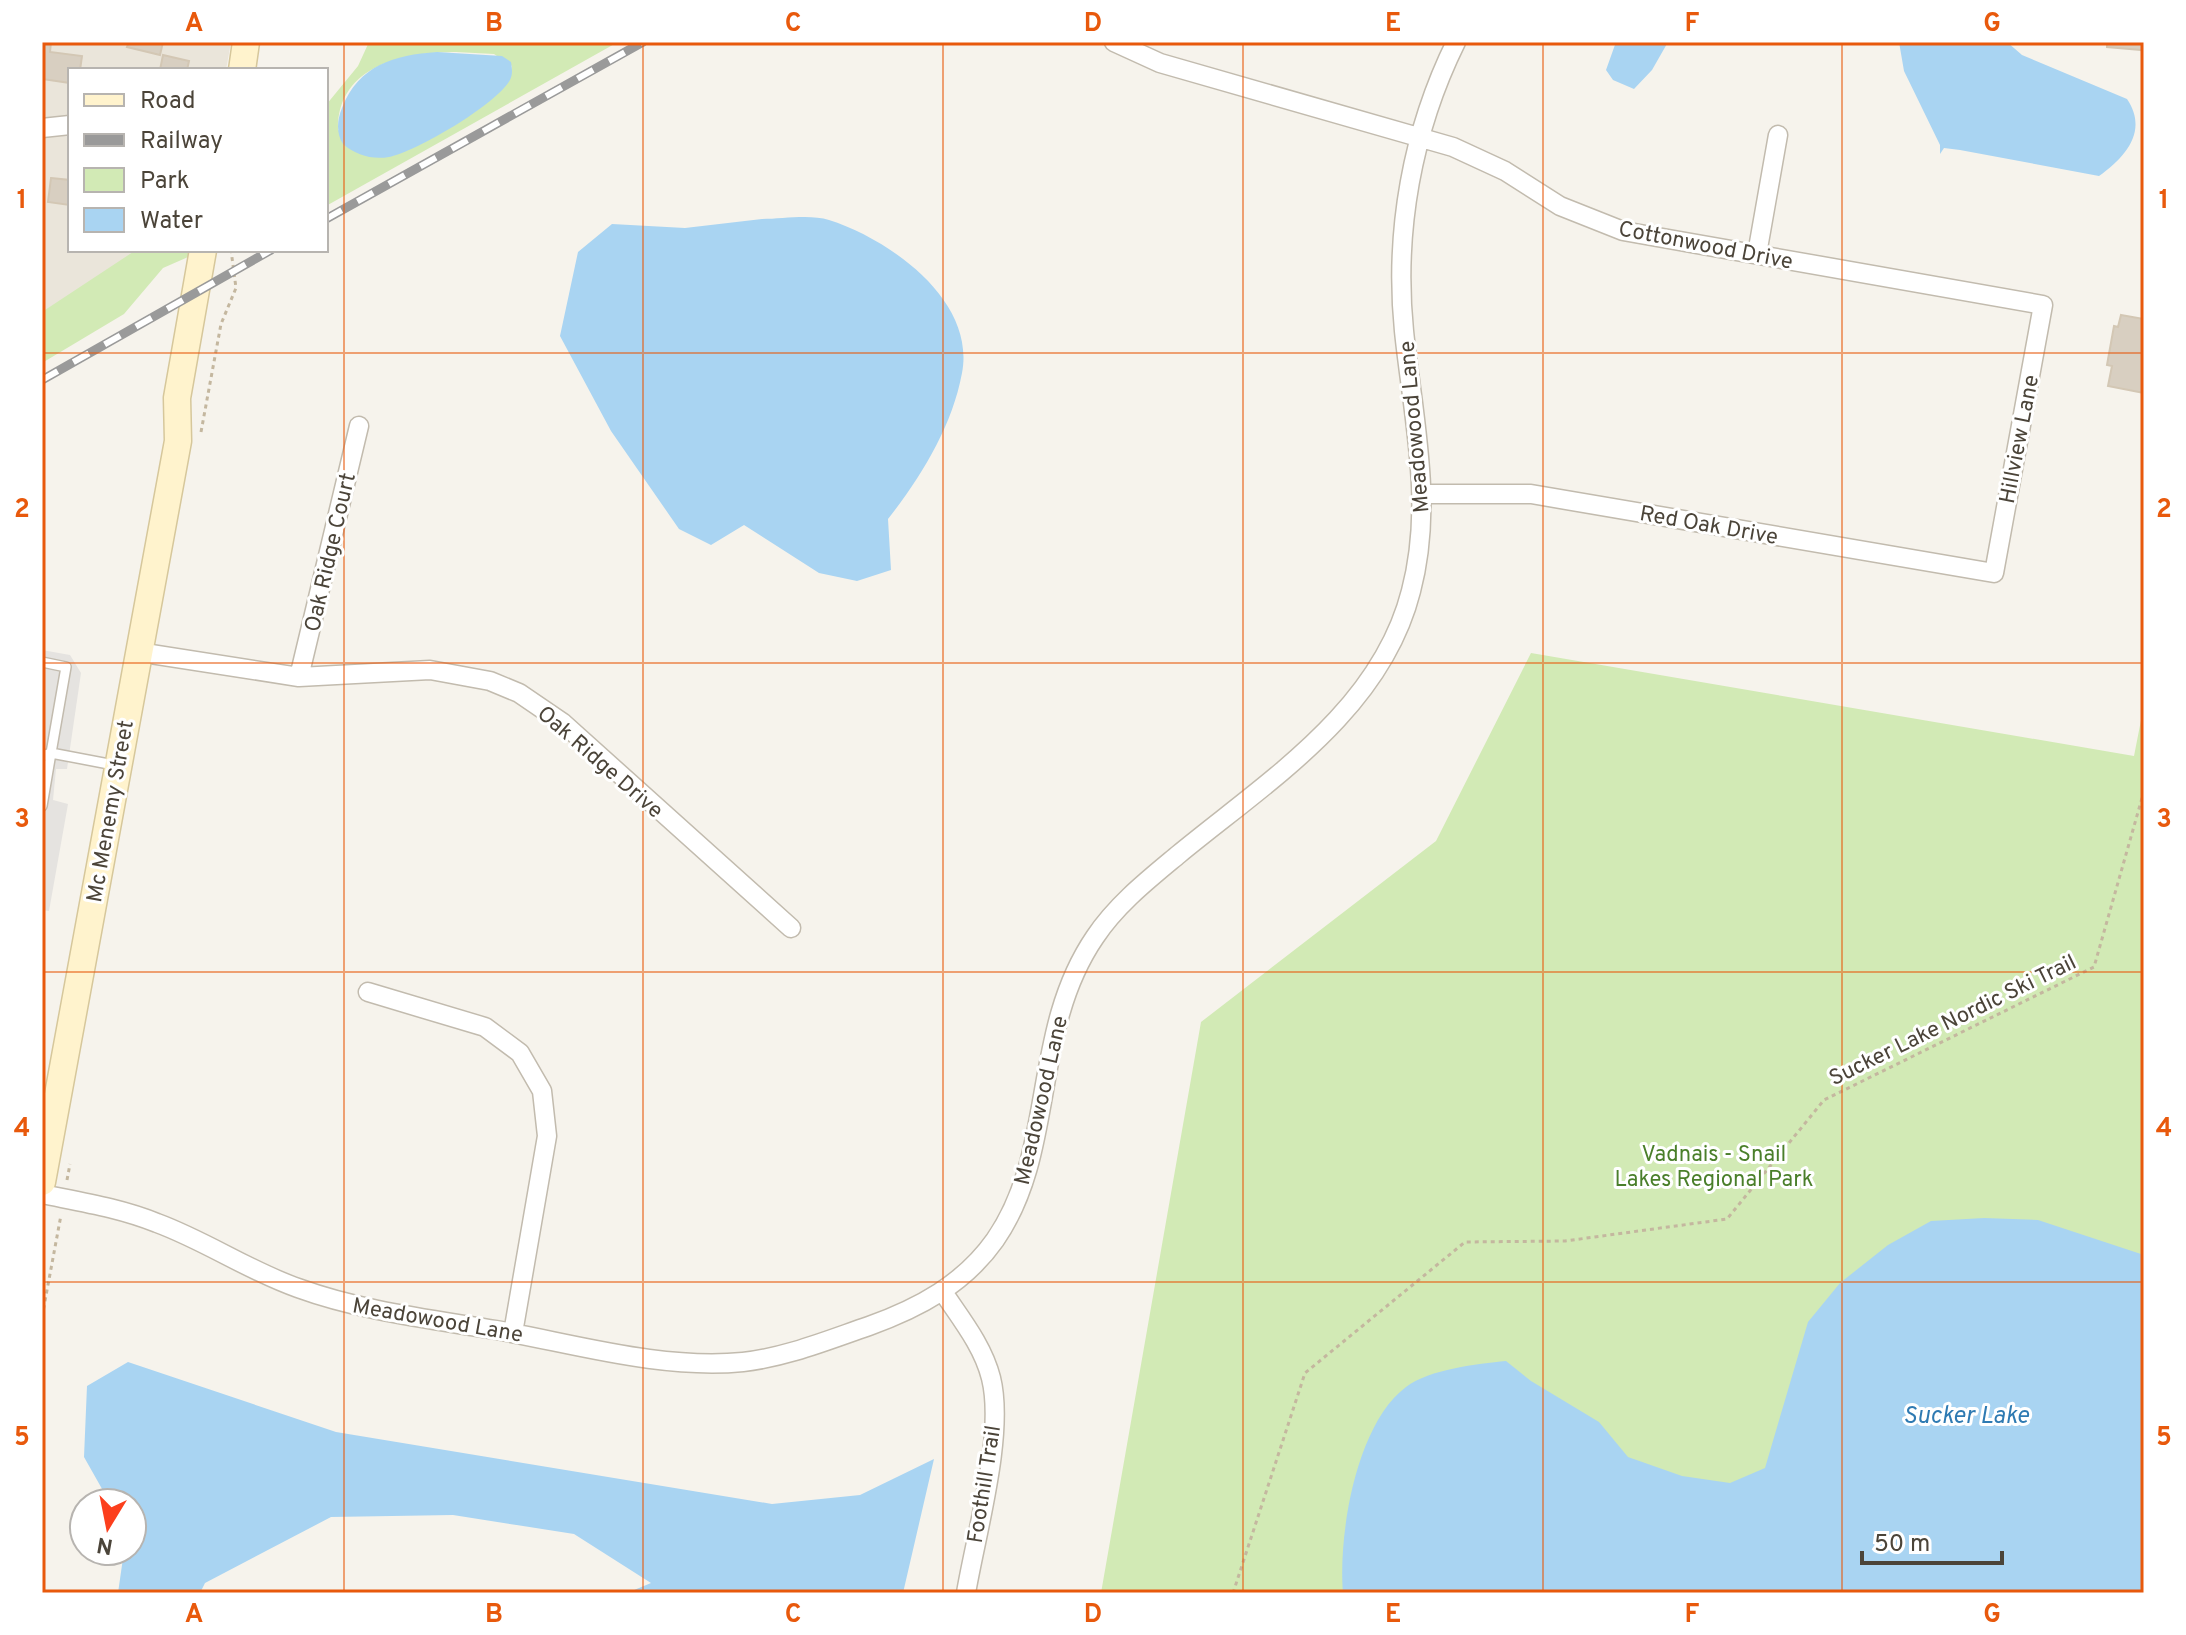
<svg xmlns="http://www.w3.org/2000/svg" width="2186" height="1635" viewBox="0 0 2186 1635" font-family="Overpass,sans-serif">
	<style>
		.residential { fill: #eae5da }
		.green { fill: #d2eab5; fill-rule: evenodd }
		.parking { fill: #e5e3e0 }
		.water { fill: #a9d4f2 }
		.building { fill: #d8cfc1; stroke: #d3c7b4; stroke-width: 2 }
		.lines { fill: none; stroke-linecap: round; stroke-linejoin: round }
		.lane-casing { stroke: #c2bbae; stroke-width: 12 }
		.street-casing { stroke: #c2bbae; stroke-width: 21 }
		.secondary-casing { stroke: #d6c79b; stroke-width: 29 }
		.path { stroke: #c4b79f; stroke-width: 3; stroke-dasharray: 4 4; stroke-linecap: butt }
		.lane { stroke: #fff; stroke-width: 9 }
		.street { stroke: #fff; stroke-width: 18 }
		.secondary { stroke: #fff3cd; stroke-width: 26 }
		.rail-casing { stroke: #9a9a9a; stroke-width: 9 }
		.rail { stroke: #fff; stroke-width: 6; stroke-dasharray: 18; stroke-linecap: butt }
		.grid { fill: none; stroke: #e8590c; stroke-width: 2; stroke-opacity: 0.55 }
		.labels { text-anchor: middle; stroke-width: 6; stroke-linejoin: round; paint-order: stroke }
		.street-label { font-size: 22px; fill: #4b4439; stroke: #fff }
		.park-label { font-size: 22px; fill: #4a7f2a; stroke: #fff }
		.water-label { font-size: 24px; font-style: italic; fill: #2e7ab2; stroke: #fff }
		.neatline { fill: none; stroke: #e8590c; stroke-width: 3 }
		.grid-label { font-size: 26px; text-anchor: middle; font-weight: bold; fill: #e8590c }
	</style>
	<rect width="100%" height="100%" fill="#f6f3ec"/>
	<!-- residential -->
	<path class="residential" d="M42,42h189l-5,28h-156v180h106l-134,112z"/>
	<!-- green -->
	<path class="green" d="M369,42h249l-292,164v-101l32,-39zM456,52l38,2 18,12 -3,15 -53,42 -64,33 -54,-26c-1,-65 67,-78 118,-78z
		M136,250h60l-1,4 -32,14 -39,46 -82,49v-51z
		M1531,653l603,103 10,-51v888h-1043l100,-571 235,-181z"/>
	<!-- parking -->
	<path class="parking" d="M42,650l28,5 11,18 -14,96h-11l-3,31 15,4 -19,107 -7,-1z"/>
	<!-- water -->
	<path class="water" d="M1616,42h52l-16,28 -18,19 -21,-9 -7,-10z
		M1899,42h108l15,13 105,44c21,31 0,57 -28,77l-139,-26 -16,-2 -4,6v-9l-36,-74z
		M437,52l65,4 9,6c1,6 2,12 -1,18 -13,24 -94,72 -121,77 -17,3 -33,-2 -46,-13 -7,-11 -6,-24 -1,-36 17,-43 52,-53 95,-56z
		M762,219c20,0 48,-5 67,1 60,19 147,80 133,153 -10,54 -41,104 -74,146l3,51 -34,11 -38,-8 -75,-48 -33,20 -32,-16 -68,-98 -51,-95 18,-84 34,-28 73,4z
		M1984,1218l54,2 106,35v338h-801c-5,-58 13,-169 63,-206 24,-18 71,-23 100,-26l25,20 68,41 29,35 54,19 48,7 35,-15 43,-146 32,-39 48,-38 43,-24z
		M128,1362l208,70 436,72 88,-9 74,-36 -31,134h-276l24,-10 -77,-49 -121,-19 -122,2 -126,66 -5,10h-82l6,-42h8v-48h-22l-26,-46 3,-71z"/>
	<!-- building -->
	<path class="building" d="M42,42h9l-1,10 32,4 -2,14h-10v13l-28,-4z
		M129,42h34l-3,13 -33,-8z
		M2107,42h37v12l-3,-4 -34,-3z
		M163,55l26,6 -2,9h-27z
		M51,178l19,2v37v-12l-22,-3z
		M2121,315l23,4v74l-36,-7 4,-20 -5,-1 7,-39 4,1z"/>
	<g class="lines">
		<!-- lane casing -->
		<g class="lane-casing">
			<path id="lane" d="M42,662l24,5 -15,86 63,12
				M42,756l9,-3 -9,53"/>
		</g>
		<!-- street casing -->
		<g class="street-casing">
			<path id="street" d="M1114,42l46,21 293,84 52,24 55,35 63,25 420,74 -49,268 -463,-79h-108
				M42,128l28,-3
				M1757,254l21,-119
				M138,652l161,25 131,-7 60,11 29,12 44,30 228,205
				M299,677l60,-251
				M368,992l117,35 35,26 22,38 5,45 -34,197
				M42,1194c39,8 78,14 115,29 49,18 92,48 141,65 63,23 132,31 198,42 79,14 166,40 247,32 44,-5 85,-22 126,-36 50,-18 95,-42 126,-86 62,-89 35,-208 100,-303 22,-33 54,-58 84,-83 90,-74 202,-144 232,-263 23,-87 2,-173 -7,-260 -10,-99 8,-200 52,-289
				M943,1292c18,27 40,54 48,86 14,56 -15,156 -25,215"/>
		</g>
		<!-- secondary casing -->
		<g class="secondary-casing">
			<path id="secondary" d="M242,70l4,-28
				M42,1182l136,-741 -1,-43 26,-148"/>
		</g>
		<!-- path -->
		<path class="path" d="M201,432l20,-108 15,-36 -5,-38
			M67,1180l3,-16
			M42,1317l19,-102
			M1233,1593l72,-220 160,-131 100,-1 162,-22 97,-119 270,-133 50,-176"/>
		<!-- lane -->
		<use href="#lane" class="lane"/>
		<!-- street -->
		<use href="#street" class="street"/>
		<!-- secondary -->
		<use href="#secondary" class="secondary"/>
		<!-- rail casing -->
		<g class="rail-casing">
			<path id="rail" d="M326,219l317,-177
				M42,380l229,-130"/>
		</g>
		<!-- rail -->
		<use href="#rail" class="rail"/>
	</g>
	<!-- grid -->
	<path class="grid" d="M344,42v1551M643,42v1551M943,42v1551M1243,42v1551M1543,42v1551M1842,42v1551M42,353h2102M42,663h2102M42,972h2102M42,1282h2102"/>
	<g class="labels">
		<!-- street labels -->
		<g class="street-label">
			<text transform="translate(1706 244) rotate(11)" y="8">Cottonwood Drive</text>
			<text transform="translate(1413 427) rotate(-95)" y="8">Meadowood Lane</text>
			<text transform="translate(2018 439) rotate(-79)" y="8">Hillview Lane</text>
			<text transform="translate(1709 524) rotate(10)" y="8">Red Oak Drive</text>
			<text transform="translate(329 552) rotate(-77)" y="8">Oak Ridge Court</text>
			<text transform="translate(601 761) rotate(41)" y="8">Oak Ridge Drive</text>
			<text transform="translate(109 811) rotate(-80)" y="8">Mc Menemy Street</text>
			<text transform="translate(1952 1019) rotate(-26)" y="8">Sucker Lake Nordic Ski Trail</text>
			<text transform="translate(1040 1100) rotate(-77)" y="8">Meadowood Lane</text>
			<text transform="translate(438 1319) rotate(10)" y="8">Meadowood Lane</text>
			<text transform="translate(983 1484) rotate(-81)" y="8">Foothill Trail</text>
		</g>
		<!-- park labels -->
		<g class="park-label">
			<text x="1714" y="1161">Vadnais - Snail<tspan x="1714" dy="25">Lakes Regional Park</tspan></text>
		</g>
		<!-- water labels -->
		<g class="water-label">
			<text x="1966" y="1423">Sucker Lake</text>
		</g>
	</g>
	<!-- border -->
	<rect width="2186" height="1635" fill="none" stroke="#ffffff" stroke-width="88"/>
	<!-- legend -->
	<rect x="68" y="68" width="260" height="184" fill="#ffffff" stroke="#b7b4b0" stroke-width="2"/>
	<rect x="84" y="94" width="40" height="12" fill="#fff3cd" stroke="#b7b4b0" stroke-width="2"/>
	<text x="140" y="108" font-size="24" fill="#4b4439">Road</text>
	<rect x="84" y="134" width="40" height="12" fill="#9a9a9a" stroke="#b7b4b0" stroke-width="2"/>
	<text x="140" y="148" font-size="24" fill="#4b4439">Railway</text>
	<rect x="84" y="168" width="40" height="24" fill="#d2eab5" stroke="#b7b4b0" stroke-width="2"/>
	<text x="140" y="188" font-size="24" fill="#4b4439">Park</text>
	<rect x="84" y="208" width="40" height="24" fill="#a9d4f2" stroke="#b7b4b0" stroke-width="2"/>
	<text x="140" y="228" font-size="24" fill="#4b4439">Water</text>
	<!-- north arrow -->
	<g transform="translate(108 1527) rotate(190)"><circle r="38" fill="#ffffff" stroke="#b7b4b0" stroke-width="2"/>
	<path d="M0-6L14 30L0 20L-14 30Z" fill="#fc3f1d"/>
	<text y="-12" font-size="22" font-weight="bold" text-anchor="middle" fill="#4b4439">N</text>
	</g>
	<!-- scale -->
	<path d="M1862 1551v12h140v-12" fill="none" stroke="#4b4439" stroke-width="4"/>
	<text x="1874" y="1551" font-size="24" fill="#4b4439" stroke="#ffffff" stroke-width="6" paint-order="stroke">50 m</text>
	<rect x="44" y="44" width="2098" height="1547" class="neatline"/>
	<g class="grid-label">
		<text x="194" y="31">A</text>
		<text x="494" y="31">B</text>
		<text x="793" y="31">C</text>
		<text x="1093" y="31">D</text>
		<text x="1393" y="31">E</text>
		<text x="1692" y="31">F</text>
		<text x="1992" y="31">G</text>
		<text x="22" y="208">1</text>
		<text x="2164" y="208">1</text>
		<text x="22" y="517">2</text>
		<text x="2164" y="517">2</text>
		<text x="22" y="827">3</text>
		<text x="2164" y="827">3</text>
		<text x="22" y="1136">4</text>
		<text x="2164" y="1136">4</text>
		<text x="22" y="1445">5</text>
		<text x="2164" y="1445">5</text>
		<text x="194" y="1622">A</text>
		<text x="494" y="1622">B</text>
		<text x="793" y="1622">C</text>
		<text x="1093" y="1622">D</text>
		<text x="1393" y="1622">E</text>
		<text x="1692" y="1622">F</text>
		<text x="1992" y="1622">G</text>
	</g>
</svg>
